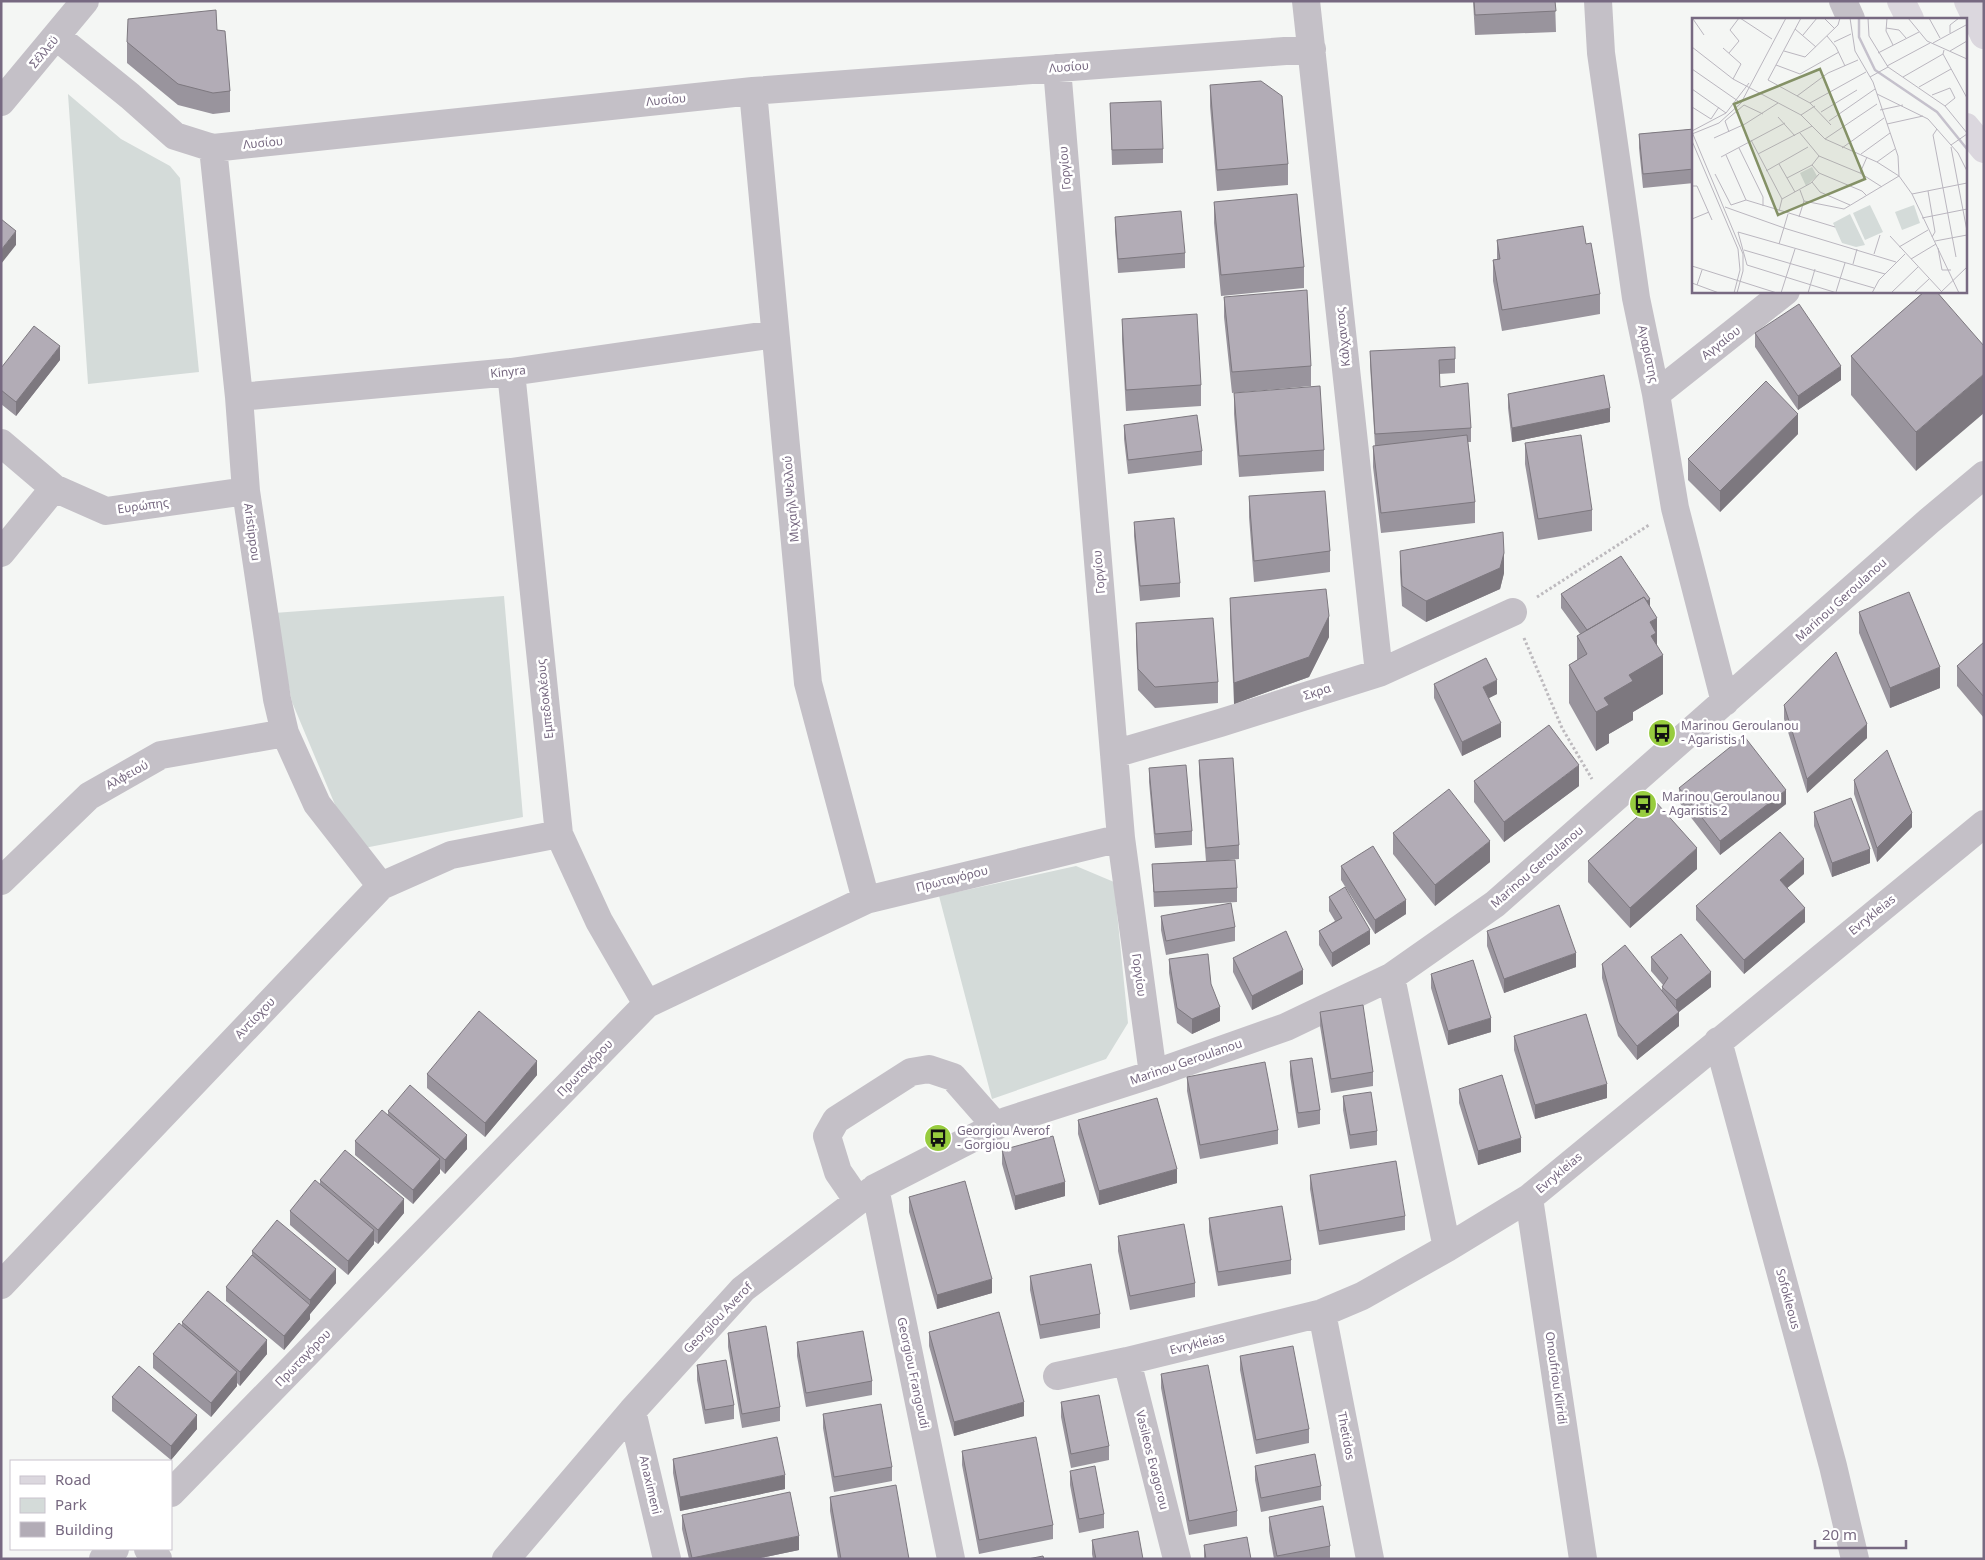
<svg xmlns="http://www.w3.org/2000/svg" width="1985" height="1560" viewBox="0 0 1985 1560" font-family="'Noto Sans',sans-serif">
	<style>
		.green { fill: #d4dbd9 }
		.lines { fill: none; stroke-linecap: round; stroke-linejoin: round }
		.path { stroke: #bdbabe; stroke-width: 3; stroke-dasharray: 2.5 2.5; stroke-linecap: butt }
		.minor { stroke: #c4c0c7; stroke-width: 28 }
		.major { stroke: #dbd7de; stroke-width: 28 }
		.wall { fill: #99949d }
		.shaded-wall { fill: #7d787f }
		.building { fill: #b2acb6; stroke: #7d787f }
		.labels { text-anchor: middle; stroke-width: 5; stroke-linejoin: round; paint-order: stroke }
		.street-label { font-size: 12px; fill: #776981; stroke: #fff }
		.poi-label { font-size: 12px; fill: #776981; stroke: #fff; text-anchor: start }
		.inset-river { fill: none; stroke: #c5c1cc; stroke-width: 2.5 }
		.inset-road { fill: none; stroke: #bab6bf; stroke-width: 1 }
		.view { fill: #849166; fill-opacity: 0.15; stroke: #849166; stroke-width: 2.5 }
		.inset-edge { fill: none; stroke: #776981; stroke-width: 2.5 }
	</style>
	<rect width="100%" height="100%" fill="#f4f6f4"/>
	<!-- green -->
	<path class="green" d="M68,94l53,45 49,27 10,12 19,194 -111,12z
		M504,596l19,221 -169,33 -62,-148 -18,-89z
		M1076,866l38,16 14,141 -22,36 -114,40 -53,-203z"/>
	<g class="lines">
		<!-- path -->
		<path class="path" d="M1537,597l112,-72
			M1524,638l38,90 30,51"/>
		<!-- minor -->
		<path class="minor" d="M1306,1l73,672
			M1598,1l3,52 35,245 20,96 19,114 50,194
			M1843,1l8,18
			M57,37l73,59 45,40 38,12 540,-57 559,-42
			M1057,68l64,770 32,236
			M753,91l55,592 58,217
			M1,102l84,-101
			M213,148l26,249 7,94 31,208 8,34 32,71 64,82
			M511,372l48,462 40,87 48,83
			M1656,394l130,-103
			M239,397l272,-25 264,-38
			M1,443l53,45 52,23 140,-20
			M1,553l53,-65
			M1114,754l106,-31 159,-50 134,-61
			M1,881l88,-85 72,-41 124,-22
			M1391,977l56,271
			M1718,1041l115,425 22,93
			M875,1188l76,371
			M1529,1198l54,361
			M858,1201l-20,-29 -11,-36 9,-16 75,-48 18,-3 24,8 43,49
			M1,1285l380,-399 70,-31 108,-21
			M1322,1313l48,246
			M1127,1361l50,198
			M1057,1376l70,-15 195,-48 40,-17 85,-48 82,-50 455,-374
			M632,1411l35,148
			M171,1493l476,-489 219,-104 255,-62
			M148,1549l10,10
			M103,1559l12,-10
			M506,1559l126,-148 111,-122 132,-101 131,-67 147,-47 133,-47 105,-50 104,-73 434,-383 55,-46"/>
		<!-- major -->
		<path class="major" d="M1901,1l9,18
			M1968,1l16,34
			M1966,127l18,22"/>
	</g>
	<!-- wall -->
	<path class="wall" d="M1473,1h82l1,31 -81,3z
		M217,30l13,61v21l-17,2 -35,-9 -51,-42v-21z
		M1210,85l78,79v21l-71,6 -7,-85z
		M1110,103l53,46v14l-51,2z
		M1694,129v54l-51,5 -4,-40v-14z
		M1214,202l90,65v21l-83,8 -7,-73z
		M1115,217l70,36v15l-67,5 -3,-42z
		M1497,240l89,4 14,50v20l-98,17 -9,-50v-21l4,-1z
		M1925,291l-9,180 -65,-76v-39z
		M1224,297l87,69v20l-79,7 -8,-76z
		M1122,319l79,66v21l-75,5 -4,-71z
		M1755,333l86,47 -43,30 -43,-63z
		M1370,351l85,8v14l-16,1 1,13 31,41v14h-3l7,60v21l-94,10 -8,-66v-21h2l-5,-81z
		M60,360l-44,56 -15,-12v-36z
		M1234,393l90,57v21l-85,6 -5,-63z
		M1508,394l102,28 -98,20 -4,-34z
		M1124,425l78,26v14l-74,9 -4,-35z
		M1798,434l-78,78 -32,-32v-21z
		M1525,443l67,67v21l-54,9 -13,-76z
		M1249,496l81,55v21l-76,10 -5,-65z
		M1134,522l46,61v14l-40,4 -6,-65z
		M1400,551l104,22 -4,16 -74,33 -24,-16 -2,-34z
		M1561,594l89,13 7,38 6,49 -30,18v8l-24,14v9l-13,8 -27,-48v-38l8,-5v-24l3,-2 -19,-26z
		M1230,598l99,39 -20,40 -75,27 -4,-86z
		M1859,612l81,76 -50,20 -31,-75z
		M1136,623l82,59v21l-63,5 -17,-18 -2,-46z
		M1984,642v76l-27,-32v-20z
		M1434,684l63,10 -8,4 12,39 -39,19 -28,-58z
		M1784,705l83,33 -60,55 -23,-74z
		M1199,760l40,85v14l-20,2 18,27v14l-83,5 -2,-43 54,-3 -7,-87z
		M1149,768l43,63v14l-37,3 -6,-66z
		M1854,780l58,47 -35,35 -23,-68z
		M1474,781l105,5 -75,56 -30,-40z
		M1679,788l107,16 -66,51 -41,-53z
		M1814,812l56,51 -38,14 -18,-51z
		M1393,833l97,29 -55,44 -42,-52z
		M1588,861l109,8 -67,59 -42,-46z
		M1341,866l65,48 -31,20 -34,-54z
		M1804,874l-17,14 18,34 -61,52 -48,-54v-14z
		M1329,897l41,47 -38,23 -13,-22v-14l16,-10 -6,-10z
		M1161,916l74,11v14l-69,14 -5,-25z
		M1487,931l89,36 -72,26 -17,-47z
		M1651,957l60,30 -32,25v14l-42,34 -19,-24 -16,-58v-14l60,26v-3l1,-2 -12,-14z
		M1233,958l70,26 -51,26 -19,-38z
		M1169,959l42,25 9,37 -28,13 -15,-11 -8,-50z
		M1431,974l60,58 -43,13 -17,-57z
		M1320,1012l53,60v14l-42,7 -11,-67z
		M1514,1036l93,62 -72,21 -21,-69z
		M1290,1061l30,49v14l-22,4 -8,-53z
		M427,1074l110,1 -52,62 -58,-49z
		M1187,1077l91,53v14l-78,15 -13,-68z
		M1459,1089l62,63 -43,13 -19,-62z
		M1343,1096l34,35v14l-27,4 -7,-39z
		M388,1111l79,38 -22,25 -5,-5v4l-27,31 -58,-49v-14l33,-25z
		M1078,1120l99,63 -78,22 -21,-71z
		M1002,1150l63,46 -50,14 -13,-46z
		M1310,1175l95,41v14l-86,15 -9,-56z
		M320,1180l84,33 -26,31 -4,-3v3l-26,31 -58,-50v-14l30,-27z
		M909,1197l83,96 -55,16 -28,-97z
		M1209,1218l82,42v14l-73,12 -9,-54z
		M1118,1236l77,47v14l-65,13 -12,-59z
		M252,1251l84,32 -26,31v5l-26,31 -58,-49v-14l26,-31z
		M1030,1276l70,38v14l-60,11 -10,-49z
		M182,1322l85,32 -27,32 -3,-3v3l-26,31 -58,-49v-14l29,-28z
		M929,1332l95,84 -70,20 -25,-90z
		M728,1333l52,74v14l-38,7 -14,-81z
		M797,1342l75,39v14l-66,12 -9,-51z
		M1240,1356l69,73v14l-53,11 -16,-84z
		M697,1365l37,40v14l-29,5 -8,-44z
		M1161,1374l76,137v15l-48,9 -28,-147z
		M112,1397l85,32 -26,31 -59,-49z
		M1061,1402l48,44v14l-38,8 -10,-51z
		M823,1414l69,53v14l-58,11 -11,-64z
		M962,1451l91,74v14l-74,15 -17,-89z
		M673,1459l112,30 -105,22 -7,-38z
		M1255,1466l66,20v14l-60,12 -6,-32z
		M1070,1471l34,43v14l-25,5 -9,-48z
		M830,1497l79,62h-71l-8,-48z
		M682,1515l117,35 -43,9h-67l-7,-30z
		M1269,1517l61,29v13h-56l-5,-28z
		M1092,1540l51,19h-50l-1,-5z
		M1204,1545l47,14h-47z"/>
	<!-- shaded-wall -->
	<path class="shaded-wall" d="M16,231v14l-15,19v-14z
		M60,346v14l-44,56v-14z
		M1841,366v14l-43,30v-14z
		M1984,374v39l-68,58v-39z
		M1610,408v14l-98,20v-14z
		M1798,414v20l-78,78v-21z
		M1504,553v20l-4,16 -74,33v-21z
		M1650,599v14l-57,25z
		M1329,616v21l-20,40 -75,27v-21z
		M1657,618v39l6,-2v39l-30,18v8l-24,14v9l-13,8v-39l8,-14 25,-23 21,-53z
		M1940,667v21l-50,20v-20z
		M1497,680v14l-14,7v-14z
		M1501,723v14l-39,19v-14z
		M1867,724v14l-60,55v-14z
		M1579,765v21l-75,56v-20z
		M1786,790v14l-66,51v-14z
		M1912,813v14l-35,35v-14z
		M1490,841v21l-55,44v-21z
		M1697,848v21l-67,59v-20z
		M1870,849v14l-38,14v-14z
		M1804,859v15l-24,20v-14z
		M1406,900v14l-31,20v-14z
		M1805,908v14l-61,52v-14z
		M1370,930v14l-38,23v-14z
		M1576,953v14l-72,26v-14z
		M1303,970v14l-51,26v-14z
		M1711,972v15l-35,27v-14z
		M1220,1007v14l-28,13v-15z
		M1679,1012v14l-42,34v-14z
		M1491,1018v14l-43,13v-14z
		M537,1061v14l-52,62v-14z
		M1607,1084v14l-72,21v-14z
		M467,1135v14l-22,25v-14z
		M1521,1138v14l-43,13v-14z
		M440,1159v14l-27,31v-14z
		M1177,1169v14l-78,22v-14z
		M1065,1182v14l-50,14v-14z
		M404,1199v14l-26,31v-14z
		M374,1230v14l-26,31v-14z
		M336,1269v14l-26,31v5l-26,31v-14l26,-31v-5z
		M992,1279v14l-55,16v-14z
		M267,1340v14l-27,32v-14z
		M237,1372v14l-26,31v-14z
		M1024,1402v14l-70,20v-14z
		M197,1415v14l-26,31v-14z
		M785,1475v14l-105,22v-14z
		M799,1536v14l-43,9h-64v-1z"/>
	<!-- building -->
	<path class="building" d="M1474,1h81l1,10 -81,4z
		M216,10l1,20 8,1 5,60 -17,2 -35,-9 -51,-42 1,-23z
		M1261,81l21,15 6,68 -71,6 -7,-85z
		M1161,101l2,48 -51,1 -2,-47z
		M1694,129v40l-51,5 -4,-40z
		M1297,194l7,73 -83,8 -7,-73z
		M1181,211l4,42 -67,6 -3,-42z
		M1,219l15,12 -15,19z
		M1583,226l3,18 5,-1 9,51 -98,16 -9,-50 7,-1 -3,-19z
		M1307,290l4,76 -79,6 -8,-75z
		M1925,291h11l48,55v28l-68,58 -65,-76z
		M1799,304l42,62 -43,30 -43,-63z
		M1197,314l4,71 -75,5 -4,-71z
		M34,326l26,20 -44,56 -15,-12v-22z
		M1455,347v12l-16,1 1,27 28,-4 3,45 -96,6 -5,-83z
		M1604,375l6,33 -98,20 -4,-34z
		M1766,381l32,33 -78,77 -32,-32z
		M1320,386l4,64 -85,6 -5,-63z
		M1197,415l5,36 -74,9 -4,-35z
		M1467,435l8,67 -94,11 -8,-67z
		M1581,435l11,75 -54,9 -13,-76z
		M1325,491l5,60 -76,10 -5,-65z
		M1174,518l6,65 -40,3 -6,-64z
		M1503,532l1,21 -4,15 -74,33 -24,-15 -2,-35z
		M1621,556l29,43 -3,2 -3,-4 -57,33 -26,-36z
		M1326,589l3,27 -20,41 -75,26 -4,-85z
		M1909,592l31,75 -50,21 -31,-76z
		M1644,597l13,21 -7,4 6,11 -5,3 12,19 -34,20 4,6 -29,17 5,7 -13,7 -27,-47 18,-11 -10,-18z
		M1213,618l5,64 -63,5 -17,-18 -2,-46z
		M1984,642v55l-27,-31z
		M1836,652l31,72 -60,55 -23,-74z
		M1486,658l11,22 -14,7 18,36 -39,19 -28,-58z
		M1549,725l30,40 -75,57 -30,-41z
		M1744,736l42,54 -66,51 -41,-53z
		M1887,750l25,63 -35,35 -23,-68z
		M1233,758l6,87 -33,3 -7,-88z
		M1186,765l6,66 -37,3 -6,-66z
		M1449,789l41,52 -55,44 -42,-52z
		M1851,798l19,51 -38,14 -18,-51z
		M1655,801l42,47 -67,60 -42,-47z
		M1780,832l24,27 -24,21 25,28 -61,52 -48,-54z
		M1373,846l33,54 -31,20 -34,-54z
		M1235,860l2,28 -83,4 -2,-28z
		M1345,887l25,43 -38,23 -13,-22 23,-13 -13,-21z
		M1231,903l4,24 -69,14 -5,-25z
		M1559,905l17,48 -72,26 -17,-48z
		M1286,931l17,39 -51,26 -19,-38z
		M1681,934l30,38 -35,28 -14,-13 6,-9 -17,-21z
		M1625,945l54,67 -42,34 -19,-24 -16,-58z
		M1208,954l3,30 9,23 -28,12 -15,-11 -8,-49z
		M1473,960l18,58 -43,13 -17,-57z
		M1363,1005l10,67 -42,7 -11,-67z
		M479,1011l58,50 -52,62 -58,-49z
		M1586,1014l21,70 -72,21 -21,-69z
		M1312,1058l8,52 -22,3 -8,-52z
		M1265,1062l13,68 -78,15 -13,-68z
		M1502,1075l19,63 -43,13 -19,-62z
		M410,1085l57,50 -22,25 -57,-49z
		M1371,1092l6,39 -27,4 -7,-39z
		M1157,1098l20,71 -78,22 -21,-71z
		M382,1110l58,49 -27,31 -58,-49z
		M1053,1136l12,46 -50,14 -13,-46z
		M345,1150l59,49 -26,31 -58,-50z
		M1396,1161l9,55 -86,15 -9,-56z
		M315,1180l59,50 -26,31 -58,-50z
		M965,1181l27,98 -55,16 -28,-98z
		M1282,1206l9,54 -73,12 -9,-54z
		M277,1220l59,49 -26,31 -58,-49z
		M1184,1224l11,59 -65,13 -12,-60z
		M252,1255l58,50 -26,31 -58,-49z
		M1091,1264l9,50 -60,11 -10,-49z
		M208,1291l59,49 -27,32 -58,-50z
		M999,1312l25,90 -70,20 -25,-90z
		M179,1323l58,49 -26,31 -58,-49z
		M766,1326l14,81 -38,7 -14,-81z
		M863,1331l9,50 -66,12 -9,-51z
		M1293,1346l16,83 -53,11 -16,-84z
		M726,1360l8,45 -29,5 -8,-45z
		M1208,1365l29,146 -48,10 -28,-147z
		M139,1366l58,49 -26,31 -59,-49z
		M1099,1395l10,51 -38,8 -10,-52z
		M881,1404l11,63 -58,10 -11,-63z
		M777,1437l8,38 -105,22 -7,-38z
		M1036,1437l17,88 -74,15 -17,-89z
		M1315,1454l6,32 -60,12 -6,-32z
		M1095,1466l9,48 -25,5 -9,-48z
		M896,1485l13,74h-68l-11,-62z
		M790,1492l9,44 -107,22 -10,-43z
		M1323,1506l7,40 -53,10 -8,-39z
		M1138,1531l5,28h-47l-4,-19z
		M1247,1537l4,22h-45l-2,-14z
		M1043,1556l1,3h-16z"/>
	<!-- icons -->
	<defs>
		<g id="bus-disc" transform="scale(1.4375)"><circle r="9.5" fill="#97cc3e" stroke="#fff"/><path d="M-5-6H5V4H4V6H2V4H-2V6H-4V4H-5ZM-3.5-4V0h7V-4ZM-3.5 1.2v1.5H-2V1.2ZM2 1.2v1.5H3.5V1.2Z" fill="#111"/></g>
	</defs>
	<g fill-rule="evenodd">
		<use href="#bus-disc" x="1662" y="733"/>
		<use href="#bus-disc" x="1643" y="804"/>
		<use href="#bus-disc" x="938" y="1138"/>
	</g>
	<g class="labels">
		<!-- street labels -->
		<g class="street-label">
			<text transform="translate(44 52) rotate(-50)" y="4">Σέλλεϋ</text>
			<text transform="translate(1069 67) rotate(-4)" y="4">Λυσίου</text>
			<text transform="translate(666 100) rotate(-6)" y="4">Λυσίου</text>
			<text transform="translate(263 143) rotate(-6)" y="4">Λυσίου</text>
			<text transform="translate(1065 168) rotate(-95)" y="4">Γοργίου</text>
			<text transform="translate(1343 337) rotate(-96)" y="4">Κάλχαντος</text>
			<text transform="translate(1721 343) rotate(-38)" y="4">Αγγαίου</text>
			<text transform="translate(1648 354) rotate(78)" y="4">Αγαρίστης</text>
			<text transform="translate(508 372) rotate(-6)" y="4">Kinyra</text>
			<text transform="translate(791 499) rotate(-95)" y="4">Μιχαήλ Ψελλού</text>
			<text transform="translate(143 506) rotate(-8)" y="4">Ευρώπης</text>
			<text transform="translate(252 532) rotate(82)" y="4">Aristippou</text>
			<text transform="translate(1099 572) rotate(-95)" y="4">Γοργίου</text>
			<text transform="translate(1841 600) rotate(-42)" y="4">Marinou Geroulanou</text>
			<text transform="translate(1317 692) rotate(-18)" y="4">Σκρα</text>
			<text transform="translate(545 699) rotate(-96)" y="4">Εμπεδοκλέους</text>
			<text transform="translate(127 775) rotate(-29)" y="4">Αλφειού</text>
			<text transform="translate(1537 867) rotate(-41)" y="4">Marinou Geroulanou</text>
			<text transform="translate(952 879) rotate(-14)" y="4">Πρωταγόρου</text>
			<text transform="translate(1872 915) rotate(-39)" y="4">Evrykleias</text>
			<text transform="translate(1139 975) rotate(82)" y="4">Γοργίου</text>
			<text transform="translate(255 1018) rotate(-46)" y="4">Αντίοχου</text>
			<text transform="translate(1186 1062) rotate(-19)" y="4">Marinou Geroulanou</text>
			<text transform="translate(585 1068) rotate(-46)" y="4">Πρωταγόρου</text>
			<text transform="translate(1559 1173) rotate(-40)" y="4">Evrykleias</text>
			<text transform="translate(1788 1299) rotate(75)" y="4">Sofokleous</text>
			<text transform="translate(718 1318) rotate(-46)" y="4">Georgiou Averof</text>
			<text transform="translate(1197 1344) rotate(-14)" y="4">Evrykleias</text>
			<text transform="translate(303 1358) rotate(-46)" y="4">Πρωταγόρου</text>
			<text transform="translate(913 1373) rotate(78)" y="4">Georgiou Frangoudi</text>
			<text transform="translate(1556 1378) rotate(82)" y="4">Onoufriou Kliridi</text>
			<text transform="translate(1346 1436) rotate(79)" y="4">Thetidos</text>
			<text transform="translate(1152 1460) rotate(76)" y="4">Vasileos Evagorou</text>
			<text transform="translate(650 1485) rotate(77)" y="4">Anaximeni</text>
		</g>
		<!-- poi labels -->
		<g class="poi-label">
			<text x="1681" y="730">Marinou Geroulanou<tspan x="1681" dy="14">- Agaristis 1</tspan></text>
			<text x="1662" y="801">Marinou Geroulanou<tspan x="1662" dy="14">- Agaristis 2</tspan></text>
			<text x="957" y="1135">Georgiou Averof<tspan x="957" dy="14">- Gorgiou</tspan></text>
		</g>
	</g>
	<!-- overview -->
	<g transform="translate(1692 18)">
		<rect width="275" height="275" fill="#f4f6f4"/>
		<path d="M120,149l5,9 -11,10 -6,-13zM178,187l13,27 -18,8 -12,-27zM222,187l6,18 -18,7 -7,-18zM158,196l15,31 -9,2 -14,-4 -9,-20z" fill="#d4dbd9"/>
		<path class="inset-river" d="M167,0v19l16,33 62,42 30,37"/>
		<path class="inset-road" d="M48,0l32,21M109,0l-33,62 42,23 21,22M132,0l11,11M158,0l5,33 18,31 25,74 1,20M176,0l1,18 19,31 57,39 22,27M195,0l-1,13 7,14M216,0l19,23 40,18M237,0l11,20M1,1l11,16M194,10l13,2 7,8M103,11l21,18M258,15v-8l9,-7M111,17l14,-17M135,18l9,11 9,19M142,24l17,-8M241,25l33,-18M0,29l41,32 68,36 24,24 52,23 22,14 13,18 47,99M31,30l18,16 -8,15M252,32l-1,4 24,44M92,33l21,6 33,-32 2,-7M258,33l17,-10M37,35l10,-12 -9,-11 9,-12M186,35l41,-21M84,47l24,9 39,-22M195,48l43,-23M0,51l46,32M178,59l18,-10M211,59l40,-23M227,69l32,-18M0,71l34,24M185,76l51,25 30,34 9,18M240,77l18,-7 5,10 -10,8M105,78l31,-23 30,-13M118,85l56,-31M0,89l19,12 8,-12M188,92l23,-5M129,94l36,-22M109,97l14,-9M86,99l17,19M137,103l46,-32M195,106l36,-8M245,111l-4,6 23,122M0,113l34,-18 23,-30M0,114l51,122v17l-6,22M37,114l-4,-11 19,-16 19,9M108,115l19,23 41,17 22,14M0,116l27,-11 22,-20 45,-85M22,120l31,-14 33,-21M133,121l52,-35M59,122l31,59 -3,12M0,123l46,108 2,21 -6,23M259,127l16,-11M259,129l16,84M47,130l24,49v9M150,130l42,-30M66,136l54,-28M169,136l29,-21M34,137l20,45M29,139l64,-34M185,144l18,-13M87,146l16,28M120,147l7,8 43,18 5,5M74,153l42,-24M168,155l7,-16M23,156l16,31 15,-5 89,27M95,160l25,-13 7,-9M120,164l8,10 30,13M0,168h5l15,34M236,173l7,41 -3,5M220,176l55,-11M90,181l29,-16 8,-9M112,183l40,8 55,-33M33,189l62,22 109,33M107,199l5,-16 -4,-11M230,200l45,-9M0,201l17,-7M198,218l51,55M243,223l32,-6M87,226l9,-30M207,229l29,-17M246,230l4,22h9M52,232l130,38M182,236l6,-19M219,241l25,-15M161,246l4,-15M0,248l85,27M0,265l27,10M5,267l5,-15M144,274l9,-29M89,275l14,-44M116,275l7,-24M145,275l-90,-28 -9,-33 147,42M180,275l7,-13 26,-26M199,275l27,-26M222,275l15,-14M248,275l27,-26"/>
		<path class="view" d="M128,51l45,110 -87,36 -44,-111z"/>
		<rect width="275" height="275" class="inset-edge"/>
	</g>
	<!-- border -->
	<rect width="1985" height="1560" fill="none" stroke="#776981" stroke-width="5"/>
	<!-- legend -->
	<rect x="10" y="1460" width="162" height="90" fill="#ffffff" stroke="#c9c3cd"/>
	<rect x="20" y="1476" width="25" height="8" fill="#dbd7de" stroke="#c9c3cd"/>
	<text x="55" y="1485" font-size="15" fill="#776981">Road</text>
	<rect x="20" y="1498" width="25" height="15" fill="#d4dbd9" stroke="#c9c3cd"/>
	<text x="55" y="1510" font-size="15" fill="#776981">Park</text>
	<rect x="20" y="1522" width="25" height="15" fill="#b2acb6" stroke="#c9c3cd"/>
	<text x="55" y="1535" font-size="15" fill="#776981">Building</text>
	<!-- scale -->
	<path d="M1815 1540v8h91v-8" fill="none" stroke="#776981" stroke-width="2.5"/>
	<text x="1822" y="1540" font-size="15" fill="#776981" stroke="#ffffff" stroke-width="4" paint-order="stroke">20 m</text>
</svg>
